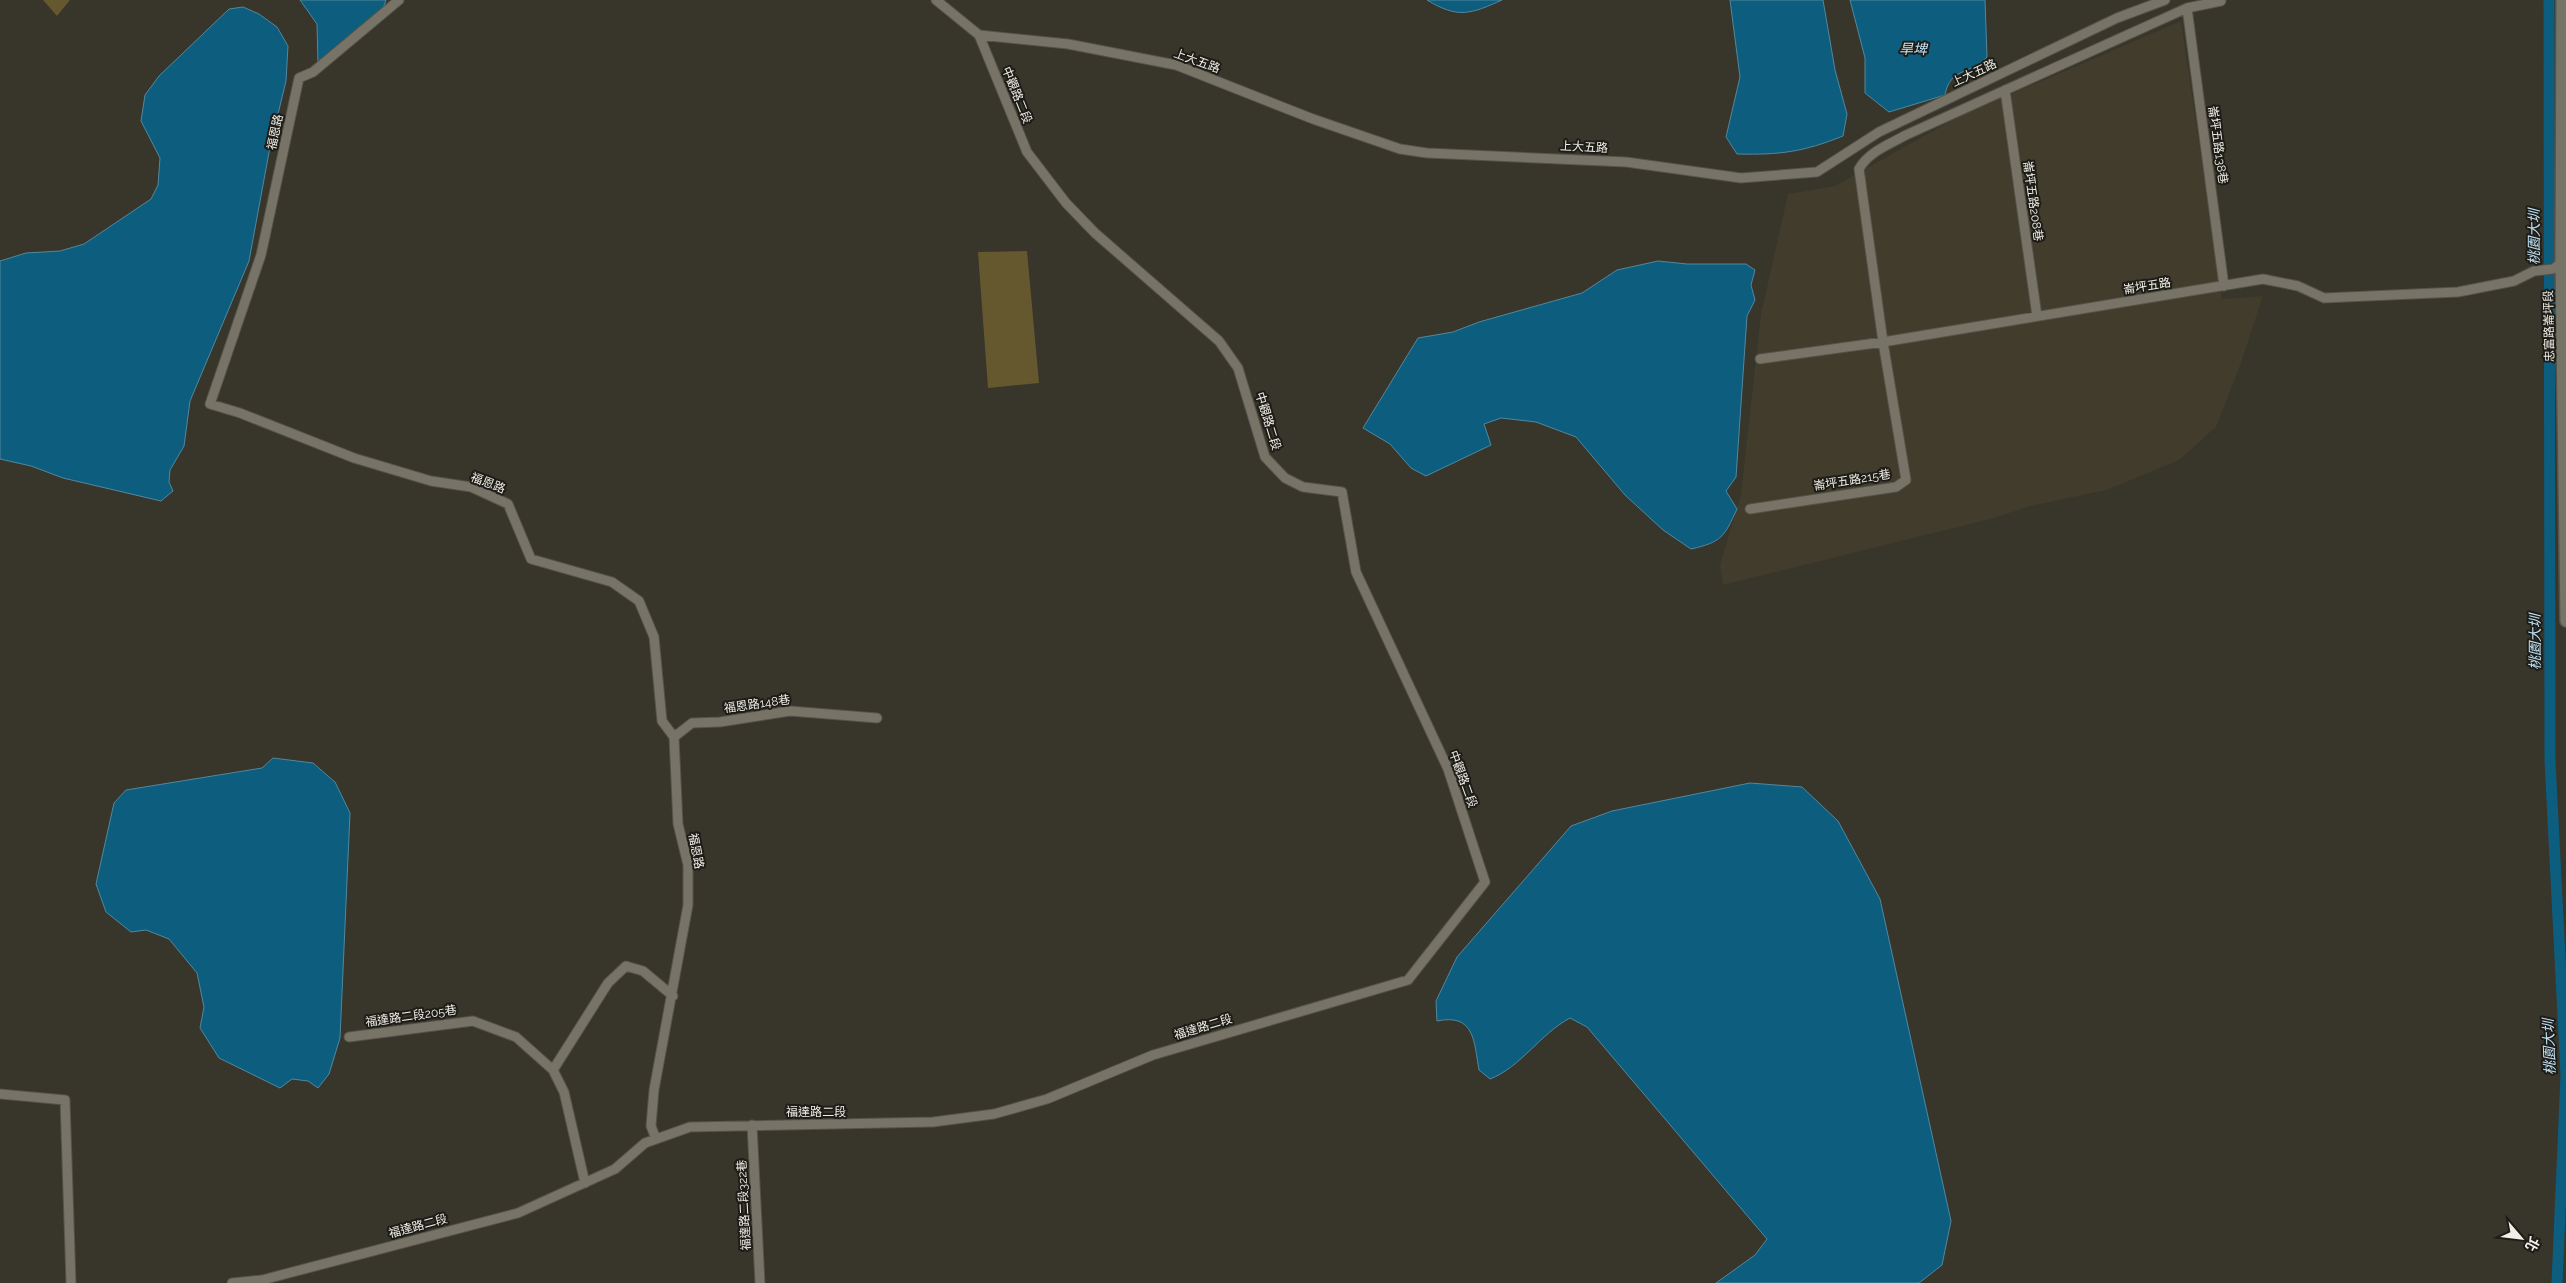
<svg xmlns="http://www.w3.org/2000/svg" width="2566" height="1283" viewBox="0 0 2566 1283" font-family="Raleway,'Noto Sans TC',sans-serif">
	<style>
		.built { fill: #413c2b }
		.green { fill: #65582f }
		.water { fill: #0d5d7f; stroke: #51889e }
		.lines { fill: none; stroke-linecap: round; stroke-linejoin: round }
		.stream { stroke: #51889e; stroke-width: 3 }
		.canal { stroke: #0d5d7f; stroke-width: 11 }
		.minor-casing { stroke: #555349; stroke-width: 11 }
		.tertiary-casing { stroke: #555349; stroke-width: 14 }
		.minor { stroke: #777467; stroke-width: 9 }
		.tertiary { stroke: #777467; stroke-width: 11 }
		.labels { text-anchor: middle; stroke-width: 4; stroke-linejoin: round; paint-order: stroke }
		.street-label { font-size: 12px; fill: #f0eee7; stroke: #1e1c17 }
		.water-label { font-size: 14px; font-style: italic; fill: #bfe3f8; stroke: #1e1c17 }
	</style>
	<rect width="100%" height="100%" fill="#38352a"/>
	<!-- built -->
	<path class="built" d="M2181,21l41,278 41,-3 -22,67 -25,64 -37,33 -72,30 -77,16 -36,12 -271,67 -3,-20 21,-71 20,-180 27,-120 47,-8 121,-68z"/>
	<!-- green -->
	<path class="green" d="M43,0h27l-13,16z
		M1027,251l12,132 -51,5 -10,-136z"/>
	<!-- water -->
	<path class="water" d="M300,0h86l-4,11 -64,53 -1,-40z
		M1427,0h75c-31,14 -44,19 -75,0z
		M1730,0h93l12,70 12,44 -4,22c-40,16 -63,19 -106,18l-11,-17 14,-60z
		M1850,0h135l2,57c-16,18 -37,10 -42,38l-56,17 -24,-19v-35z
		M243,7l16,7 18,13 11,19 -2,35 -16,66 -21,114 -59,140 -6,45 -14,24 -1,12 4,9 -12,10 -98,-23 -32,-12 -31,-7v-198l26,-8 34,-2 24,-7 67,-45 7,-14 2,-27 -19,-37 4,-26 14,-19 70,-67z
		M1658,261l29,3h59l9,6 -4,15 4,15 -8,16 -11,161 -10,14 11,18c-13,28 -15,33 -46,40l-28,-19 -38,-35 -49,-58 -40,-15 -35,-4 -17,6 7,21 -65,31 -15,-8 -21,-24 -27,-16 55,-90 35,-6 26,-10 103,-29 35,-23z
		M273,758l40,5 22,19 15,31 -10,225 -11,36 -11,14 -10,-7 -16,-2 -12,9 -61,-30 -19,-30 4,-21 -7,-34 -28,-34 -23,-9 -15,2 -25,-20 -10,-28 18,-81 12,-13 136,-22z
		M1750,783l52,4 36,34 42,78 71,322 -9,44 -23,18h-203l39,-28 12,-16 -180,-212 -17,-9c-30,16 -49,49 -80,61l-11,-9c-5,-28 -4,-57 -42,-49l-1,-20 21,-44 114,-131 41,-15z"/>
	<g class="lines">
		<!-- stream -->
		<path class="stream" d="M2549,258l5,-3
			M2549,288h5"/>
		<!-- canal -->
		<path class="canal" d="M2549,0l1,761 16,314 -9,208"/>
		<!-- minor casing -->
		<g class="minor-casing">
			<path id="minor" d="M399,0l-86,72 -14,6 -38,177 -51,149 30,9 114,45 77,23 40,6 37,17 23,55 81,23 27,19 15,36 8,84 12,16 4,87 10,41v40l-34,185 -3,36 5,13
				M2187,8l37,278
				M979,35l89,9 108,21 137,54 87,30 27,4 199,9 115,16 76,-6 62,-40 238,-114 48,-18
				M2005,90l32,226
				M1760,359l123,-17 380,-63 35,7 26,12 134,-6 56,-11 20,-10 19,-2 11,-8
				M1750,509l146,-22 10,-7 -23,-138 -24,-173c9,-17 31,-25 47,-34l281,-127 34,-7
				M674,737l18,-14 28,-1 70,-11 87,7
				M349,1037l124,-16 43,16 37,33 11,22 21,91
				M553,1070l55,-87 18,-17 17,5 30,25
				M0,1094l65,6 6,183
				M752,1125l8,158
				M232,1283l30,-3 256,-67 97,-44 30,-26 45,-16 243,-5 61,-8 53,-15 106,-44 255,-75 77,-98 -37,-113 -92,-197 -14,-80 -39,-5 -18,-9 -20,-21 -27,-89 -19,-27 -124,-108 -29,-30 -39,-51 -48,-117 -43,-35"/>
		</g>
		<!-- tertiary casing -->
		<g class="tertiary-casing">
			<path id="tertiary" d="M2562,0l-1,262 5,359"/>
		</g>
		<!-- minor -->
		<use href="#minor" class="minor"/>
		<!-- tertiary -->
		<use href="#tertiary" class="tertiary"/>
	</g>
	<g class="labels">
		<!-- street labels -->
		<g class="street-label">
			<text transform="translate(1197 61) rotate(20)" y="4">上大五路</text>
			<text transform="translate(1974 73) rotate(-25)" y="4">上大五路</text>
			<text transform="translate(1017 95) rotate(68)" y="4">中觀路二段</text>
			<text transform="translate(275 132) rotate(-78)" y="4">福恩路</text>
			<text transform="translate(2218 145) rotate(82)" y="4">崙坪五路138巷</text>
			<text transform="translate(1584 147) rotate(3)" y="4">上大五路</text>
			<text transform="translate(2033 201) rotate(82)" y="4">崙坪五路208巷</text>
			<text transform="translate(2147 286) rotate(-9)" y="4">崙坪五路</text>
			<text transform="translate(2549 326) rotate(-91)" y="4">忠富路崙坪段</text>
			<text transform="translate(1268 421) rotate(73)" y="4">中觀路二段</text>
			<text transform="translate(1852 480) rotate(-9)" y="4">崙坪五路215巷</text>
			<text transform="translate(488 483) rotate(21)" y="4">福恩路</text>
			<text transform="translate(757 704) rotate(-8)" y="4">福恩路148巷</text>
			<text transform="translate(1463 779) rotate(70)" y="4">中觀路二段</text>
			<text transform="translate(696 851) rotate(79)" y="4">福恩路</text>
			<text transform="translate(411 1016) rotate(-8)" y="4">福達路二段205巷</text>
			<text transform="translate(1203 1027) rotate(-17)" y="4">福達路二段</text>
			<text x="816" y="1116">福達路二段</text>
			<text transform="translate(744 1205) rotate(-93)" y="4">福達路二段322巷</text>
			<text transform="translate(418 1226) rotate(-15)" y="4">福達路二段</text>
		</g>
		<!-- water labels -->
		<g class="water-label">
			<text x="1913" y="54">旱埤</text>
			<text transform="translate(2534 237) rotate(-90)" y="5">桃園大圳</text>
			<text transform="translate(2535 642) rotate(-90)" y="5">桃園大圳</text>
			<text transform="translate(2549 1047) rotate(-92)" y="5">桃園大圳</text>
		</g>
	</g>
	<!-- north arrow -->
	<g transform="translate(2521 1238) rotate(118)" stroke="#1e1c17" stroke-width="4" paint-order="stroke">
	<path d="M0-4L9 19L0 12L-9 19Z" fill="#f0eee7"/>
	<text y="-8" font-size="14" font-weight="bold" text-anchor="middle" fill="#f0eee7">北</text>
	</g>
</svg>
